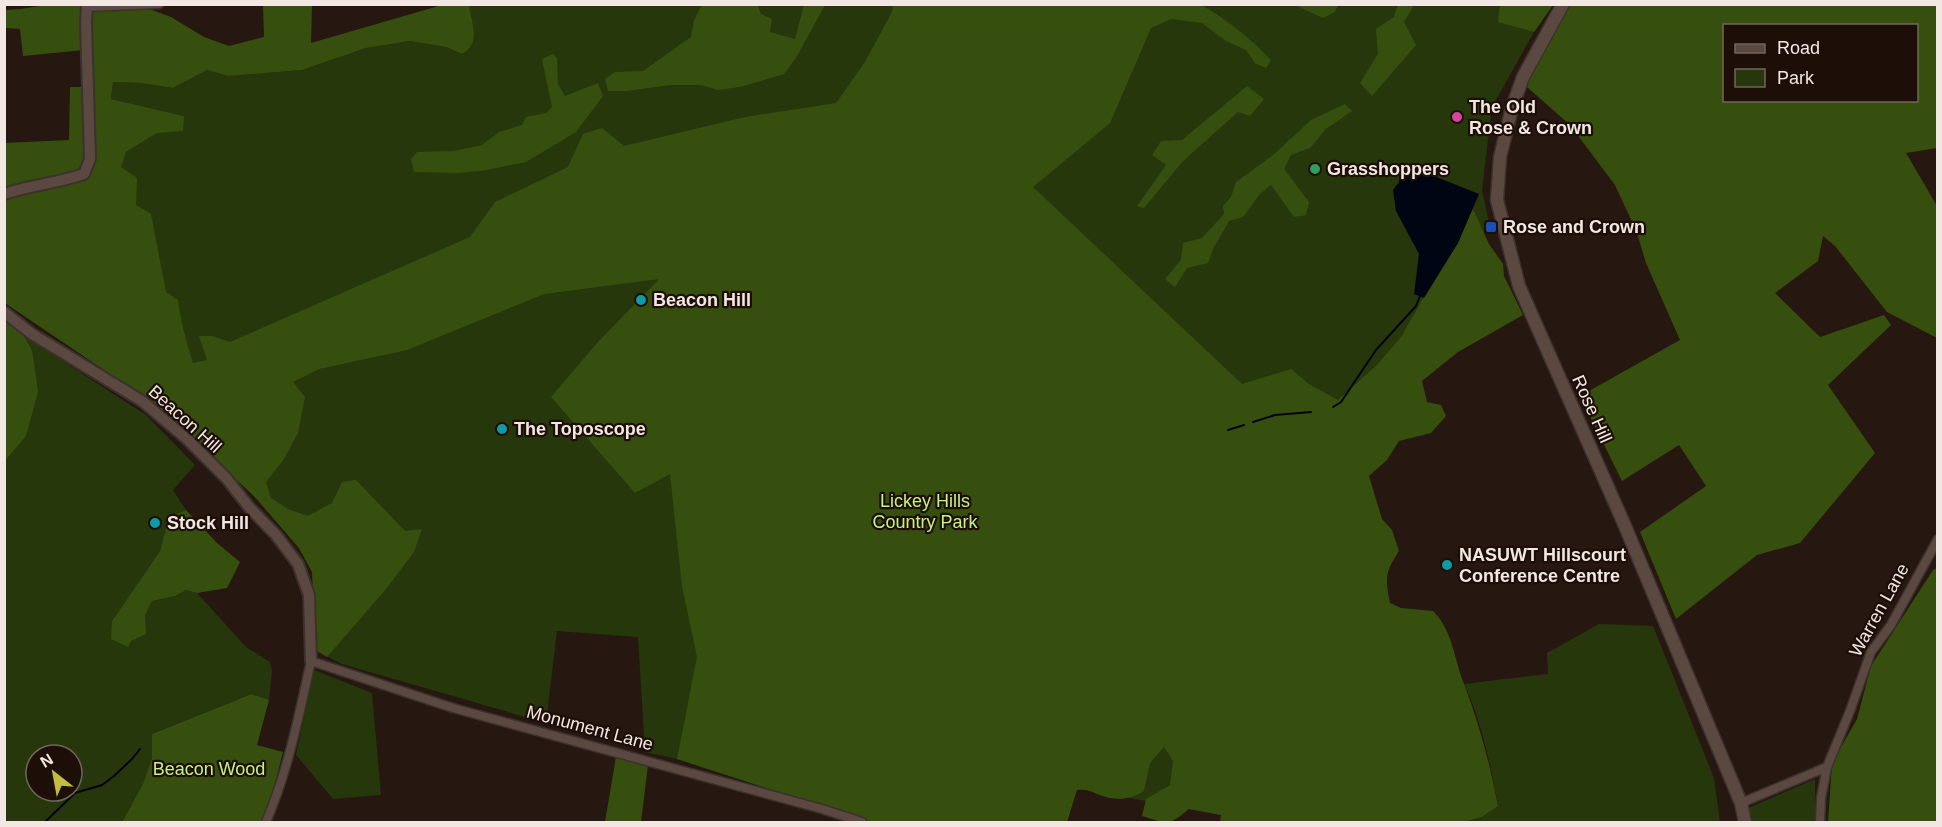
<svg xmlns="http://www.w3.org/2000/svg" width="1942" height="827" viewBox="0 0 1942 827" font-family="Arial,sans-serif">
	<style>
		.green { fill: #26370b; fill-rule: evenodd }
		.forest { fill: #374f0e; fill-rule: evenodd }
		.water { fill: #000513 }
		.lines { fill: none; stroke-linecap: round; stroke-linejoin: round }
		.stream { stroke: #000513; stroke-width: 2 }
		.minor-casing { stroke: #3c312e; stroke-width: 11 }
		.tertiary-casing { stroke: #3c312e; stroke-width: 14 }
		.secondary-casing { stroke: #3c312e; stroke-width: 15 }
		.minor { stroke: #5b4941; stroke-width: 8 }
		.tertiary { stroke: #5b4941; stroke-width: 10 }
		.secondary { stroke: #5b4941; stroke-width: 12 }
		.hotel-dot { fill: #d1479c; stroke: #1d0e08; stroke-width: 2 }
		.leisure-dot { fill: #2e9e5b; stroke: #1d0e08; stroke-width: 2 }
		.transit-dot { fill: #1a4fb4; stroke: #1d0e08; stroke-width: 2 }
		.culture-dot { fill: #0f9aa8; stroke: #1d0e08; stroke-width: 2 }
		.labels { text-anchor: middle; stroke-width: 4.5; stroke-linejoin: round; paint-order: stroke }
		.poi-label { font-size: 18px; font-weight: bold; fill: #f2e7e2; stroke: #1d0e08; text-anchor: start }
		.street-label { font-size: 18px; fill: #f2e7e2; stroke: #1d0e08 }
		.park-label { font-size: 18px; fill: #c4f385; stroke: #1d0e08 }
	</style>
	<rect width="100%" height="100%" fill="#271711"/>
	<!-- green -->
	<path class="green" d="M469,5h1084l-19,27 -42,75 -10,83 7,33 -54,92 -214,500 -145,-27 -205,34 -194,-63 -32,-7 -7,-115 -81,-6 -11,92 -204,-59 -25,-13 -5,-79 -13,-24 -45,-52 -101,-93 -148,-100 121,-151 58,-36 -73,-17 2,-17 28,1 32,5 34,-18 21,6 74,-6 64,-22 44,-7 36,6 16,7z
		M24,336l122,79 49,50 -22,25 13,20 -17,7 -9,34 -48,70 19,20 21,-40 23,-5 11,-6 11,3 49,54 24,15 2,9 -3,29 -19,-6 -98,40v24l-9,26 -21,38h-117v-361l21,-25 6,-86zM36,755h36v36h-36z
		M1599,624l54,2 61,152 6,44h-256l18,-5 16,-12c-8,-40 -16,-84 -34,-121l84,-10 -1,-21z
		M314,670l58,23 9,102 -48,4 -37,-44z
		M1815,779v43h-67l-2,-13z"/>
	<!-- forest -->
	<path class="forest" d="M1398,4l16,1 -10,17 12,23 -44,51 -12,-13 18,-29 -2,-25 18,-12z
		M46,5h36l2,45 -61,6 -3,-27 -15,-1 -1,-18 17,-1z
		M92,5h46l33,12 33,20 25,9 35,-9 -1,-32h49l-1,38 131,-38h27c2,18 13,38 -7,49l-16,-7 -36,-6 -44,7 -64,22 -74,6 -21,-6 -34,18 -32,-5 -28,-1 -2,17 73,17 -1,15 -26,2 -31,19 -5,15 16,11 -1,27 15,9 15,78 12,8c3,22 8,42 15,63l14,-3 -8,-24h13l18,6 240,-105 25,-35 73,-35 15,-33 19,-6 22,18 121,-29 91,-14 29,-41 27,-50 1,-7h308c27,15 49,33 70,55l-5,8 -11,-5 -9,-13 -20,-9 -24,-18 -31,-4 -20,9 -41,95 -77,64 209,197 49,-15 18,15 29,16 39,-35 24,-28 38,-66 19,-28 14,-36 17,37 14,20 1,12 19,39 -65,37 -36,29 5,21 14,3 5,11 -15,17 -32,8 -12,19 -18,16 13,43 10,11 7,21c-14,21 -14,28 -9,52l11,5 32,3c20,20 21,48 31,73 15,39 26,80 34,122l-16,11 -18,5h-244l1,-7 -32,-6c-22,18 -21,15 -47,7l4,-17 24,-14 3,-24 -9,-14 -14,16 -6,28c-11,7 -24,10 -38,6 -13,-3 -14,-8 -29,-7l-10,32h-196l-194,-63 20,-102 -15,-71 -12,-112 -35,19 -84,-96 47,-55 61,-63 -115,15 -137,56 -88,19 -26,13 12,15 -7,36 -14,26 -18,23 5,16 17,11 20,7 24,-13 10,-21 14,-2 49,51 17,-2 -8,23 -28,37 -59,68 -10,-6 -5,-79 -13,-24 -45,-52 -101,-93 -148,-100 -1,-160 65,-3 1,-53h18z
		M702,5h57l-1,1 3,8 11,5 -2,13 25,7 9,-34h21l-29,53 -12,16 -44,13 -22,3 -17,-5h-31l-43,6h-19l-3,-12 10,-7 28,-1 48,-34 3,-17z
		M1295,5l43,-1v1l-3,7 -12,6z
		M1500,5v-1l53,1 -19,27 -36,-10z
		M1567,5h370v143l-31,5 31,53v132l-50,-26 -52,-66 -12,-10 -5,25 -43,32 45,44 64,-22 7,10 -63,60 47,68 -75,90 -43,12 -81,64 -36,-87 66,-46 -27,-41 -57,36 -42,-85 100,-56 -34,-77 -10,-33 -21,-45 -45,-60 -43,-38 3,-14zM1724,26h192v74h-192z
		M553,54l4,4 1,26 7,12 33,-13 5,13 -27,36 -50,30 -39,8 -29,3 -44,-1 -3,-13 6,-7 37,-1 28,-6 17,-13 23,-7 4,-8 20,-4 6,-6 -10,-48z
		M1247,86l17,13 -14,17 -12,-4 -55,49 -39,47 -7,-2 29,-41 -14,-10 9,-14 21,-1z
		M1345,104l7,7 -26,18 -16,19 -19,7 -7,14 25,33 -3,13 -12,2 -23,-32 -12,10 -16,22 -14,4 -15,26 -6,16 -21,5 -12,19 -10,-8 16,-19 2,-17 19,-5 22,-24 -1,-8 8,-9 5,-15 36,-26 39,-36z
		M5,321l19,15 8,14 6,42 -12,44 -21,25z
		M186,510l31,33 23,19 -13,26 -30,5 -11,-3 -11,6 -23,5 -7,14 1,19 -15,7 -3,6 -17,-8 1,-18 48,-70 9,-34z
		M1937,568v254h-109l4,-59 25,-44 14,-53 62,-96z
		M251,694l18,6 -12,45 26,7 -14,55 -7,15h-140l21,-38 9,-26v-24z
		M616,757l32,8 -7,57h-36z"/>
	<!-- water -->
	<path class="water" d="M1414,168l65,26 -21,49 -34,55 -10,-4 5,-40 -23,-43 -3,-21 6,-8 3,-11z"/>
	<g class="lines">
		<!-- stream -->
		<path class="stream" d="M1205,5l2,-1
			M1333,407l8,-5 35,-52 40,-44 4,-10
			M1253,422l22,-7 36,-3
			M1228,430l16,-5
			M45,822l30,-29 27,-8 12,-9 18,-17 8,-10"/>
		<!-- minor casing -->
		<g class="minor-casing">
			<path id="minor" d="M87,7l72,-3
				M1741,803l86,-36 23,-56 21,-59 20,-27 47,-86
				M266,822c22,-51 33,-107 45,-161l142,47 369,101 40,13
				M1820,822l1,-24 6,-31"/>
		</g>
		<!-- tertiary casing -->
		<g class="tertiary-casing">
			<path id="tertiary" d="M4,194c27,-9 54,-11 80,-20l6,-15 -4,-136 1,-19
				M4,312l28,22 110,67 46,39 39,39 22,28 27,28 22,29 11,31 2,66"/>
		</g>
		<!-- secondary casing -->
		<g class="secondary-casing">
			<path id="secondary" d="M1563,4l-40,73 -11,31 -12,49 -3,43 22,86 106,240 116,277 4,19"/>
		</g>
		<!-- minor -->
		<use href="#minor" class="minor"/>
		<!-- tertiary -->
		<use href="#tertiary" class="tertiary"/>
		<!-- secondary -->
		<use href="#secondary" class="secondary"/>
	</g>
	<!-- markers -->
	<circle class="hotel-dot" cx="1457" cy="117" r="6"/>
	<circle class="leisure-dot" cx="1315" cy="169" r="6"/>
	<rect class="transit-dot" x="1485" y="221" width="12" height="12" rx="3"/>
	<g class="culture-dot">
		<circle cx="641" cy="300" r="6"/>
		<circle cx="502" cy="429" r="6"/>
		<circle cx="155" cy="523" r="6"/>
		<circle cx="1447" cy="565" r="6"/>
	</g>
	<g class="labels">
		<!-- poi labels -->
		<g class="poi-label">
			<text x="1469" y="113">The Old<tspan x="1469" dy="21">Rose &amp; Crown</tspan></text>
			<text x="1327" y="175">Grasshoppers</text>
			<text x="1503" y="233">Rose and Crown</text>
			<text x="653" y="306">Beacon Hill</text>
			<text x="514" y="435">The Toposcope</text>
			<text x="167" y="529">Stock Hill</text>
			<text x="1459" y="561">NASUWT Hillscourt<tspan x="1459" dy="21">Conference Centre</tspan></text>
		</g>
		<!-- street labels -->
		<g class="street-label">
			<text transform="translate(1592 409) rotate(66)" y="6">Rose Hill</text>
			<text transform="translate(185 419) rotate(42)" y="6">Beacon Hill</text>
			<text transform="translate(1879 610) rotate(-61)" y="6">Warren Lane</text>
			<text transform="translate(590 728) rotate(15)" y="6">Monument Lane</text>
		</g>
		<!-- park labels -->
		<g class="park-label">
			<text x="925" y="507">Lickey Hills<tspan x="925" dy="21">Country Park</tspan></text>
			<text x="209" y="775">Beacon Wood</text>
		</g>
	</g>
	<!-- border -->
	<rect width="1942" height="827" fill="none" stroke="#f2e7e2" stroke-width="12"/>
	<!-- legend -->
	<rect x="1723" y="24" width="195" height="78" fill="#1d0e08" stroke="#72655f" stroke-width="1.5"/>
	<rect x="1735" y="44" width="30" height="9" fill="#5b4941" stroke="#72655f" stroke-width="1.5"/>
	<text x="1777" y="54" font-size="18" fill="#f2e7e2">Road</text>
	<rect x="1735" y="69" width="30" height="18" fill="#26370b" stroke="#72655f" stroke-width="1.5"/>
	<text x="1777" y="84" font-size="18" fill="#f2e7e2">Park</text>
	<!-- north arrow -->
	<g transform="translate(54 773) rotate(329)"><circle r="28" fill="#1d0e08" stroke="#72655f" stroke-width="1.5"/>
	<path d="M0-4.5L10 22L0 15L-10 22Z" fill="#c1bd40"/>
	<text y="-9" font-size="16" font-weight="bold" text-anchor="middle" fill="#f2e7e2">N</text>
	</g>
</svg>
